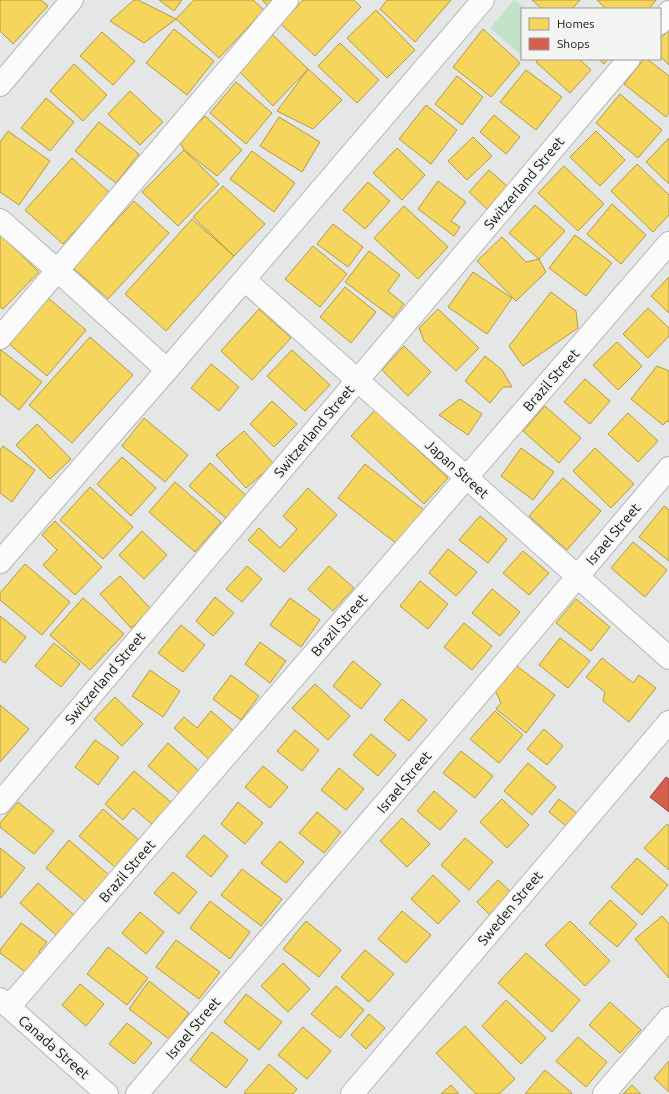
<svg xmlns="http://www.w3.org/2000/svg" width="669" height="1094" viewBox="0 0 669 1094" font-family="Ubuntu,sans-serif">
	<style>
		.green { fill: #c2e3c9 }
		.homes { fill: #f6d55c; stroke: #b19a45 }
		.shops { fill: #d6604d; stroke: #9b483b }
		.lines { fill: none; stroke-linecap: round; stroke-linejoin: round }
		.minor-casing { stroke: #b5b6b5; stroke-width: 24 }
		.minor { stroke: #fbfbfb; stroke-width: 22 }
		.labels { text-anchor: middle; stroke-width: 4; stroke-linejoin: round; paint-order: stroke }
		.street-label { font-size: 14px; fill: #101110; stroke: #f2f5f2 }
	</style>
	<rect width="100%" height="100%" fill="#e5e7e6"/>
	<!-- green -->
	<path class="green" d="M514,0l12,9h-4v47l-32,-28z"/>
	<!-- homes -->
	<path class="homes" d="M0,0h41l7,6 -35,38 -13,-13z
		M134,0h4l38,19 -32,24 -34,-22z
		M159,0h23l-8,11z
		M194,0h59l11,10 -45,48 -43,-39z
		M262,0h15l-7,8z
		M303,0h51l7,7 -46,49 -34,-32z
		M387,0h64l-36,42 -35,-33z
		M532,0h48l-8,9h-30z
		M597,0h59l-7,9h-43z
		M376,10l39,40 -28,28 -40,-40z
		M174,29l40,32 -27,34 -41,-32z
		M483,29l37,34 -29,34 -38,-30z
		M669,30v35l-9,-9v-17z
		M102,32l33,29 -22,24 -33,-29z
		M273,35l35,34 -35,37 -36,-37z
		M340,43l39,37 -22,23 -39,-37z
		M539,59h40l12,11 -21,23 -34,-31z
		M598,59h10l-4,5z
		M644,59h3l22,17v37l-3,4 -42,-33z
		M74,64l33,31 -24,26 -33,-30z
		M308,69l34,31 -29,29 -36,-18z
		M526,70l36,27 -26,33 -36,-28z
		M457,76l26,21 -21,28 -27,-21z
		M236,82l36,31 -26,31 -36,-31z
		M130,91l33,31 -23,23 -32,-31z
		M620,94l42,36 -24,28 -42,-35z
		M46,98l28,24 -24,29 -29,-23z
		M426,105l31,25 -26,34 -32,-25z
		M494,115l26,22 -14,17 -26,-22z
		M205,116l37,34 -25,26 -33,-26 -4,-8z
		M279,117l41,25 -18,30 -42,-26z
		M99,122l40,32 -23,29 -41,-32z
		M8,131l42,30 -31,44 -19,-13v-50z
		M596,131l29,29 -25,26 -30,-29z
		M473,137l19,19 -25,24 -19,-19z
		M669,138v46l-23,-22z
		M397,148l28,27 -23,25 -29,-27z
		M184,150l35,34 -41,42 -36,-34z
		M252,151l43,32 -21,29 -44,-33z
		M72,158l38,35 -47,51 -38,-34z
		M637,164l32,31v20l-16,17 -42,-41z
		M564,166l40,38 -26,27 -40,-38z
		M489,170l18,16 -20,23 -18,-17z
		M438,181l28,21 -15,19 9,6 -6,9 -36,-27z
		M368,182l22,19 -25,28 -22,-19z
		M223,186l42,38 -31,32 -41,-39z
		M134,201l35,32 -61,66 -35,-31z
		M612,204l34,31 -25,29 -34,-30z
		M535,205l30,26 -26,28 -30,-26z
		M404,206l44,41 -30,32 -44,-41z
		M192,219l42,37 -68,75 -41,-37z
		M333,224l30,23 -15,20 -31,-23z
		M0,234l39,38 -36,37 -3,-2z
		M575,235l37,28 -26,33 -37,-28z
		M502,237l24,25 13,-3 7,13 -30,29 -39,-40z
		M313,246l34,28 -27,33 -35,-28z
		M369,251l31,24 -12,16 16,13 -11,14 -48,-36z
		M473,272l39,26 -25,36 -39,-27z
		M669,277v36l-18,-17z
		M345,287l31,25 -25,31 -31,-26z
		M551,292l25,19 2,17 -55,38 -14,-20z
		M47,297l39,33 -39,46 -39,-33z
		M648,308l21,20v8l-21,22 -25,-24z
		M259,309l32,29 -39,42 -31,-29z
		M438,309l41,39 -23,23 -32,-30 -5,-13z
		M90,337l43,38 -61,68 -43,-38z
		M617,342l25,24 -24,24 -25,-25z
		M404,346l27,26 -23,24 -26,-26z
		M1,350l41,32 -23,28 -19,-16v-43z
		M292,350l38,35 -25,26 -38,-35z
		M485,356l17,14 10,17h-9l-13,16 -25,-22z
		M211,364l28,23 -20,24 -28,-23z
		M657,366l12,5v51l-2,-1 -4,4 -32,-26z
		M585,379l25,22 -20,23 -26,-22z
		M460,399l22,15 -14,21 -29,-20z
		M272,401l25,23 -23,23 -24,-23z
		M545,406l36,32 -22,25 -36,-32z
		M375,410l73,68 -24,26 -73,-68z
		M628,413l30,28 -20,21 -30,-28z
		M144,418l44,37 -23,27 -43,-36z
		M37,424l34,35 -21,20 -34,-34z
		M244,431l30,33 -28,24 -30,-33z
		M3,446l32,24 -23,32 -12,-9v-43z
		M521,448l33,24 -21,28 -32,-24z
		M595,448l39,36 -23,24 -38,-37z
		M122,457l34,31 -25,28 -34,-32z
		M210,463l39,35 -20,23 -40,-35z
		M365,464l59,46 -27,34 -59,-46z
		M563,478l38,33 -34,39 -38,-34z
		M175,482l46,40 -26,30 -46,-40z
		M90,487l43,40 -30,32 -43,-39z
		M308,488l29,27 -53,57 -36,-32 11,-12 21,20 17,-19 -14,-13z
		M664,506l5,4v51l-30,-24z
		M480,516l27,23 -19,24 -29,-23z
		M55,521l47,46 -27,28 -32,-30 14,-15 -15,-15z
		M142,531l25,24 -23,24 -25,-24z
		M633,542l34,28 -22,27 -34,-29z
		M448,549l29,23 -21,24 -27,-23z
		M523,551l26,22 -20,22 -26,-22z
		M25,564l45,38 -28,33 -42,-35v-7z
		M247,566l15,13 -20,23 -16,-13z
		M329,566l25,22 -21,23 -25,-22z
		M120,576l32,34 -21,18 -31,-34z
		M420,581l28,23 -20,25 -28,-23z
		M492,589l28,23 -20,24 -28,-23z
		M215,597l19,16 -21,23 -17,-15z
		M83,598l41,36 -34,36 -40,-35z
		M290,598l30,22 -19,27 -31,-22z
		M576,599l34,28 -19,24 -35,-28z
		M0,616l26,21 -21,26 -5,-4z
		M464,623l28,23 -20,24 -28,-23z
		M181,625l24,20 -22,27 -25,-19z
		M560,638l30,23 -22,27 -29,-23z
		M260,642l26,19 -16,22 -25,-19z
		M54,643l26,21 -19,23 -26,-21z
		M602,658l31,25 6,-8 17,13 -27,34 -26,-21 2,-9 -19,-15z
		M353,661l28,23 -20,25 -28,-23z
		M513,663l42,32 -29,38 -30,-24 5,-6 -7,-15z
		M150,670l30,21 -17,26 -31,-21z
		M231,675l28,21 -18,24 -28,-21z
		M315,684l35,32 -22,24 -36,-32z
		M115,697l28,27 -21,22 -28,-27z
		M402,699l25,21 -18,21 -25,-21z
		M0,705l29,24 -29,33z
		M211,711l24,21 -25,28 -36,-32 10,-11 13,11z
		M495,711l28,24 -24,28 -29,-24z
		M544,729l19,17 -16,19 -20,-16z
		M295,730l24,20 -17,21 -25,-20z
		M371,734l25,21 -18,21 -25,-21z
		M95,740l24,17 -21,28 -23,-18z
		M168,743l31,28 -20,22 -31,-27z
		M461,751l32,25 -18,22 -32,-25z
		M528,763l28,24 -24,28 -28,-24z
		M263,766l25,21 -18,21 -25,-21z
		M339,768l25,21 -18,21 -25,-20z
		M134,771l38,32 -19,22 -20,-17 -10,12 -18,-16z
		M434,791l23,20 -17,19 -23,-19z
		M502,799l27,26 -22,23 -27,-26z
		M559,799l23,18 -11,13 -22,-18z
		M18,802l36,29 -20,23 -34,-27v-4z
		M238,802l25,21 -18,21 -24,-20z
		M103,809l37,32 -24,27 -37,-32z
		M317,812l24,20 -17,21 -25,-20z
		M402,818l28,26 -23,23 -27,-26z
		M667,824l2,2v44l-25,-22z
		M204,835l24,21 -17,21 -25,-21z
		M465,838l28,24 -24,28 -28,-25z
		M69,840l41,36 -23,27 -41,-35z
		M280,841l24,21 -18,21 -25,-20z
		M0,848l25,20 -24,30 -1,-1z
		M637,858l31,27 -26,30 -31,-28z
		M242,869l40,30 -21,27 -40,-31z
		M173,872l24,20 -18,22 -25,-21z
		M433,875l27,26 -22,23 -27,-25z
		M498,880l17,16 -22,22 -16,-16z
		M38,883l36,32 -18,20 -36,-32z
		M610,900l27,24 -20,23 -28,-24z
		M210,901l40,31 -20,27 -40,-31z
		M402,911l29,24 -25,28 -28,-24z
		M140,912l24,20 -18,22 -24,-21z
		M662,916l7,8v54l-34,-39z
		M306,921l35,29 -22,27 -36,-28z
		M570,921l40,40 -25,25 -40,-41z
		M21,923l26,19 -8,10 4,2 -15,20 -28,-21v-3z
		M176,940l44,32 -21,27 -43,-32z
		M108,947l40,31 -21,27 -40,-31z
		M365,950l29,24 -25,28 -28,-25z
		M526,953l54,47 -28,32 -54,-49z
		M283,963l27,26 -22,23 -27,-26z
		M149,981l40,32 -20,26 -40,-30z
		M80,984l24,20 -18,22 -24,-21z
		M336,986l28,24 -24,28 -29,-24z
		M246,994l36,28 -23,28 -35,-28z
		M506,1000l40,38 -25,26 -39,-38z
		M610,1002l31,28 -21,23 -31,-28z
		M369,1014l16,14 -19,21 -15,-14z
		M127,1023l25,20 -18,21 -25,-20z
		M465,1026l50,53 -16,15h-23l-40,-41z
		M303,1027l28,24 -24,28 -29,-24z
		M212,1032l36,28 -22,28 -36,-28z
		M578,1037l29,25 -21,25 -30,-26z
		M669,1061v31l-15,-14z
		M269,1064l28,25 -4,5h-47l-2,-1z
		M545,1070l27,23 -1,1h-46z
		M451,1085l8,9h-18z
		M632,1085l9,9h-18z"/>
	<!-- shops -->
	<path class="shops" d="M666,777l3,2v33l-19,-15z"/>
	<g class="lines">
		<!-- minor casing -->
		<g class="minor-casing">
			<path id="minor" d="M660,23l9,-11
				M0,85l72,-85
				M0,220l58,51 109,99
				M245,280l424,378
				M0,338l287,-338
				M0,562l167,-192 316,-370
				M0,803l629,-744
				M0,999l107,95
				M9,1007l660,-764
				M137,1094l83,-98 239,-279 210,-249
				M352,1094l317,-372
				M604,1094l65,-76"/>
		</g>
		<!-- minor -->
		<use href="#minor" class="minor"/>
	</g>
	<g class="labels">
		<!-- street labels -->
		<g class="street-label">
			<text transform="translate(524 183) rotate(-50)" y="5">Switzerland Street</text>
			<text transform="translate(551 380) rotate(-49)" y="5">Brazil Street</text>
			<text transform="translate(314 431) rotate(-50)" y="5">Switzerland Street</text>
			<text transform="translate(457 469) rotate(42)" y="5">Japan Street</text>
			<text transform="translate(613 534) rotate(-50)" y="5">Israel Street</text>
			<text transform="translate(339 625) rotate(-49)" y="5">Brazil Street</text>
			<text transform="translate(105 678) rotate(-50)" y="5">Switzerland Street</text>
			<text transform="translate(404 782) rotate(-50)" y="5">Israel Street</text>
			<text transform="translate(127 871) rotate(-49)" y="5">Brazil Street</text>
			<text transform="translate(510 908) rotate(-50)" y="5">Sweden Street</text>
			<text transform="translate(193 1028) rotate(-50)" y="5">Israel Street</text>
			<text transform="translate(54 1047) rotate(41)" y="5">Canada Street</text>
		</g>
	</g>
	<!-- legend -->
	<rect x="521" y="8" width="140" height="52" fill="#f2f5f2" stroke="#989a98"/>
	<rect x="529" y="18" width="20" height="12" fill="#f6d55c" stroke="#989a98"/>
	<text x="557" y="28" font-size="12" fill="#101110">Homes</text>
	<rect x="529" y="38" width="20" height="12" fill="#d6604d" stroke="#989a98"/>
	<text x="557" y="48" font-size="12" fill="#101110">Shops</text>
</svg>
